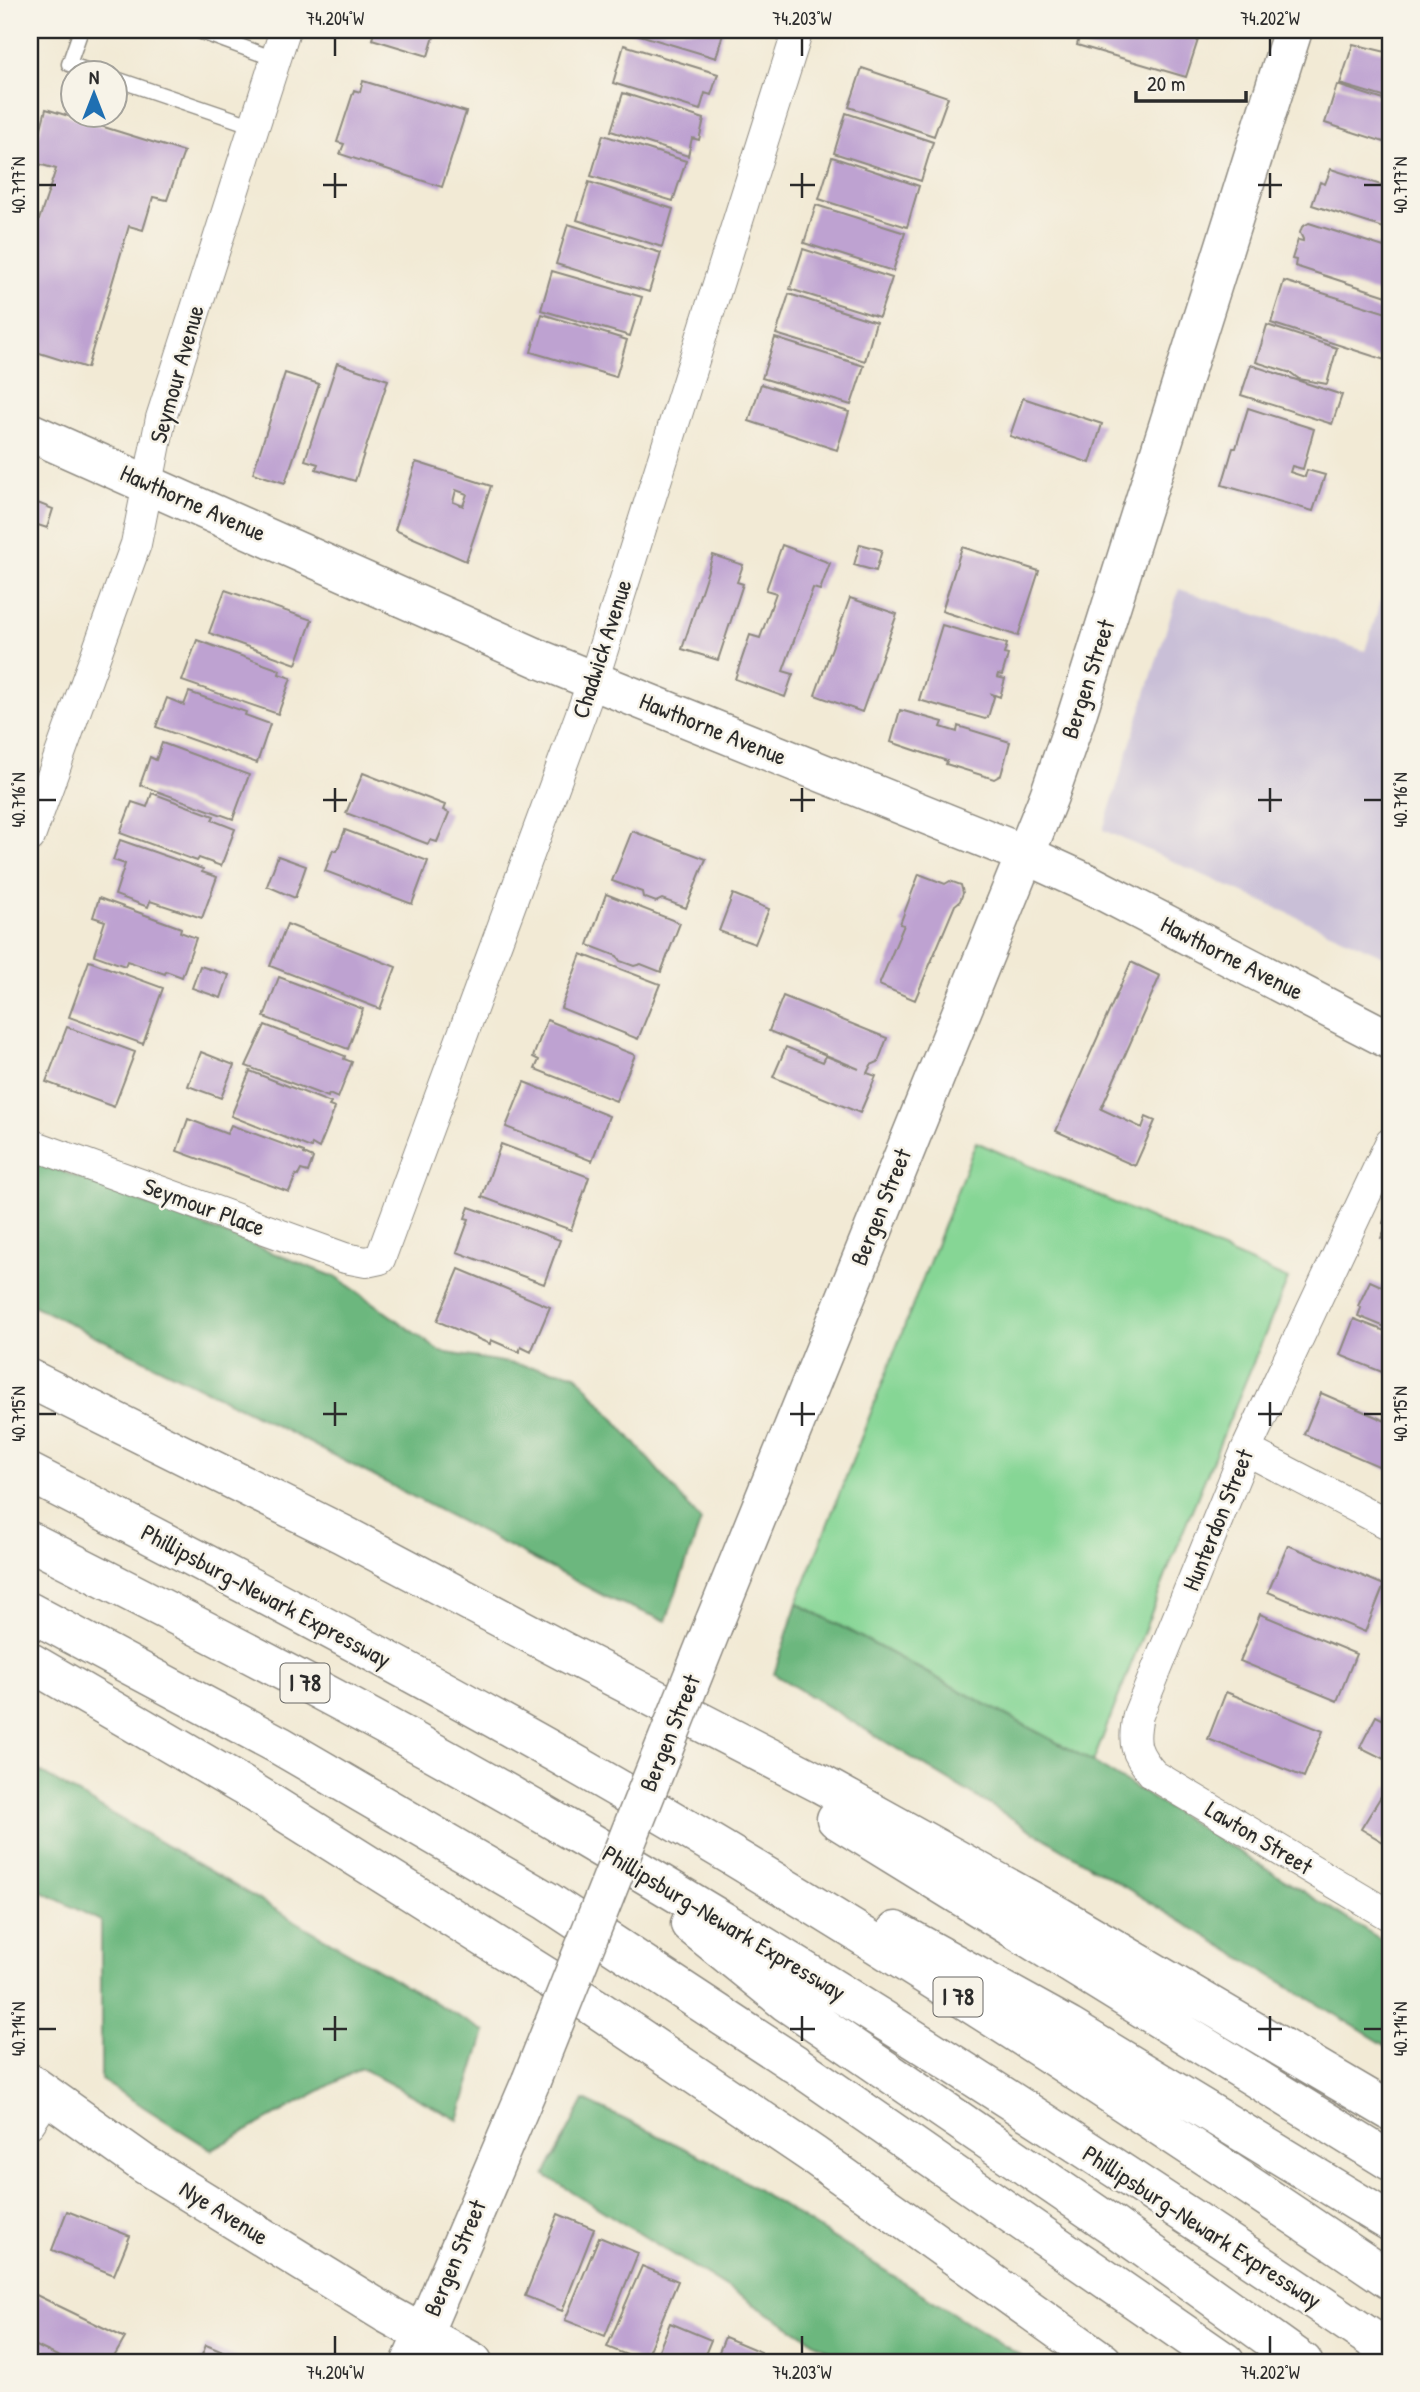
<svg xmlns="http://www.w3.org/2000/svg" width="1420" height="2392" viewBox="0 0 1420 2392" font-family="'Patrick Hand',sans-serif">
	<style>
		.industrial { fill: #c9bfd7 }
		.green { fill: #86d695; stroke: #588060; stroke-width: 2 }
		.forest { fill: #6cb77e; stroke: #4c7154; stroke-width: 2 }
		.building { fill: #bea2d1; fill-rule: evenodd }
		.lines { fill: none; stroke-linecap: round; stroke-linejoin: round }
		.lane-casing { stroke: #8e8a80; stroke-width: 17 }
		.street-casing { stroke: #8e8a80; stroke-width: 32 }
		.secondary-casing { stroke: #8e8a80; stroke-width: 41 }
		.highway-casing { stroke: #8e8a80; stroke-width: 41 }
		.lane { stroke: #fff; stroke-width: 14 }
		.street { stroke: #fff; stroke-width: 30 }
		.secondary { stroke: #fff; stroke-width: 38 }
		.highway { stroke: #fff; stroke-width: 38 }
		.secondary-bridge-casing { stroke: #8e8a80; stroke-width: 41; stroke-linecap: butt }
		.secondary-bridge { stroke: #fff; stroke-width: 38 }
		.ticks { fill: none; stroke: #2b2b2b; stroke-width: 2.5 }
		.labels { text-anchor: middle; stroke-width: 5; stroke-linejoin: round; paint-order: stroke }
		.shield { fill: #f7f3e8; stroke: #686764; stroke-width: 2 }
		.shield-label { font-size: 23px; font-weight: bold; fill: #2b2b2b }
		.street-label { font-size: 24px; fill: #2b2b2b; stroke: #f7f3e8 }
		.neatline { fill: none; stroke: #2b2b2b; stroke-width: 2.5 }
		.ticks-label { font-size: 18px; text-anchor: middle; fill: #2b2b2b }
	</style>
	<rect width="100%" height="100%" fill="#f7f3e8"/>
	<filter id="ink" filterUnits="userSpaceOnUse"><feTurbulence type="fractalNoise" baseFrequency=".0143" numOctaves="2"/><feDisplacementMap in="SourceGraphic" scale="14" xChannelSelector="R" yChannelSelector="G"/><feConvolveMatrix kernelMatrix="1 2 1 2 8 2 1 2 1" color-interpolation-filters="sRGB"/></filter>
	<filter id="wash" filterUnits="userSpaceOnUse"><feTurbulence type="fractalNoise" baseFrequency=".00686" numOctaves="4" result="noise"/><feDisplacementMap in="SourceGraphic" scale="28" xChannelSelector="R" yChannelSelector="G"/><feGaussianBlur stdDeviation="1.57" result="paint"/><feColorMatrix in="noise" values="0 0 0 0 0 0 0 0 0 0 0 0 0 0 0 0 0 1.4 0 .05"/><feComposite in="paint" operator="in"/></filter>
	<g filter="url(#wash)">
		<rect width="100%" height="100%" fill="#f2ead5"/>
		<!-- industrial -->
		<path class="industrial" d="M1390,571v388l-287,-129 76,-241 186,62z"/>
		<!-- green -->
		<path class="green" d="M976,1142l312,137 -104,250 -91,233 -296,-159z"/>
		<!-- forest -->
		<path class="forest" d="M30,1159l308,119 103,74 135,22 125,147 -35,100 -58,-23 -356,-185 -222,-109z
			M797,1603l296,159 297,183v103l-616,-374z
			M30,1766l455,266 -27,88 -97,-52 -149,82 -111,-70v-159l-71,-35z
			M584,2100l129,62 317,200h-183l-302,-187z"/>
		<g id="blocks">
			<!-- building -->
			<path class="building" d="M375,30h61l-8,26 -56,-17z
				M623,30h101l-8,28z
				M1081,30h83l34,10 -12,37 -109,-32z
				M1353,44l37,9v46l-50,-15z
				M624,45l94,29 -7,21 -6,-2 -5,17 -87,-27z
				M862,68l86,29 -14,39 -85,-29z
				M363,81l103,31 -24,75 -102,-33 4,-10 -7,-2 17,-52 6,2z
				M1337,85l53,17v42l-65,-21z
				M623,93l81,26 -5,21 -7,-2 -4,18 -77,-25z
				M46,109l138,43 -17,48 -14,-3 -10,33 -14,-4 -42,142 -57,-18v-103l26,-78 -24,-7z
				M846,113l87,29 -12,39 -87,-28z
				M603,135l83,26 -13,40 -82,-25z
				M832,157l87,29 -12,41 -88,-28z
				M1331,169l59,19v42l-78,-25 8,-23 5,2z
				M589,182l84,27 -11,38 -85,-27z
				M816,205l89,28 -12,38 -89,-28z
				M1309,223l81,26v48l-95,-31 1,-6 -4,-1 6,-19 5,1v-2l-3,-6 2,-6z
				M568,224l93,29 -12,39 -93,-28z
				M803,249l89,29 -13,39 -89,-28z
				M552,271l90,26 -12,39 -89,-26z
				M1284,281l106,33v30l-5,16 -114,-37z
				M789,294l87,28 -11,39 -89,-27z
				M542,314l85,26 -11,37 -85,-25z
				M1267,325l70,23 -10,36 -28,-5 -8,-6 -35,-11z
				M775,338l89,28 -13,39 -89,-27z
				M337,363l51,17 -33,101 -39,-12 2,-5 -13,-4z
				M1251,365l91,30 -10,29 -91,-29z
				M285,373l34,11 -34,99 -32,-10z
				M761,384l88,28 -12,38 -88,-29z
				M1023,398l79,26 -12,39 -80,-27z
				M1248,408l66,21 -11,40 -11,-3 -2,6 15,5 2,-7 18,5 -12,36 -91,-26 11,-37h3z
				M416,462l75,24 -25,75 -71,-31zM456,490l11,4 -4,12 -10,-4z
				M30,500l23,9 -6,19 -9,-3 -8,20z
				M860,544l22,6 -6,21 -22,-6z
				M782,545l48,18 -10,27 -7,-2 -30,83 10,3 -8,23 -50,-18 15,-44 10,3 16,-45 -10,-3z
				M962,547l77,24 -21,65 -76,-25z
				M713,555l30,10 -6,17 6,2 -25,76 -36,-11z
				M225,590l87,30 -16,44 -87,-31z
				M850,598l47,16 -35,98 -47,-17z
				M942,625l65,19 -3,10 4,1 -6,20 -4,-1 -1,3 8,2 -5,18 -8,-3 2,3 -6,20 -3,2 -66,-19z
				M197,640l83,30 -1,4 12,4 -13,36 -96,-33z
				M189,692l57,20 -1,3 25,9 -13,39 -101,-36 11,-29 17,7z
				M900,710l43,12 -2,5 16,5 1,-6 52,16 -9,33 -7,4 -48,-15 1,-3 -56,-19z
				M162,743l87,32 -16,44 -93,-34 10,-28 6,3z
				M363,773l82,32 -2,5 6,3 -12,29 -7,-2 -2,4 -82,-31z
				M152,793l62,23 -2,4 23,9 -14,37 -22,-8 -2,3 -77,-28 12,-31 15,5z
				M345,830l83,31 -16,43 -87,-33 8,-21 4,1z
				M632,831l74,28 -20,49 -24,-9 -6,3 -13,-5 -1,-5 -30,-11z
				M120,840l83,29 -1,3 15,5 -15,41 -52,-17 -2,6 -33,-12 10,-31 -12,-4z
				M278,856l28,10 -11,32 -28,-12z
				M919,874l26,10 5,-3 11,4 2,8 -3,8 -5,4 -40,95 -36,-15 25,-60 -4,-1z
				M606,894l74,29 -19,49 -20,-8 -7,2 -14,-5 -3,-5 -29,-11z
				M733,894l36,15 -14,35 -36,-13z
				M99,898l82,30 -1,4 16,6 -14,39 -16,-6 -1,3 -38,-13 -2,5 -31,-11 11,-34 -12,-4z
				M287,924l109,43 -16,42 -110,-43z
				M581,954l79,30 -22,55 -77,-31z
				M89,961l74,27 -20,56 -74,-27z
				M1131,962l29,14 -59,133 41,19 4,-11 9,4 -20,45 -79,-35z
				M200,966l29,9 -8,23 -29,-10z
				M279,977l84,32 -15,40 -84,-32z
				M783,996l104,42 -9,24 -7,3 -4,8 9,3 -16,37 -87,-36 13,-30 37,15 3,-6 33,13 -90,-38z
				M547,1020l88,35 -19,46 -81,-32 4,-9 -6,-3z
				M265,1025l80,31 -1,3 8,3 -14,36 -9,-4 -1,3 -82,-31z
				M67,1027l68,25 -21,55 -68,-25z
				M201,1052l33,13 -13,33 -33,-12z
				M250,1071l81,32 -2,3 6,2 -16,40 -7,-4 -1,4 -80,-32z
				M524,1082l85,34 -17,45 -86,-34z
				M188,1119l39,15 4,-9 73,27v2l9,4 -5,14 -7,-2 -3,6 -2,-1 -7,17 -112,-41z
				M501,1144l88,33 -18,53 -89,-33z
				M1390,1205v38l-9,-5 6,-13 -4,-2z
				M469,1207l91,33 -16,44 -87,-32 12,-33 -4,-1z
				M459,1269l91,38 -19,45 -10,-5 -2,5 -28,-12 -1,4 -53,-23z
				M1370,1281l20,9v39l-32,-13 3,-8 -3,-2z
				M1354,1319l36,14v37l-3,4 -47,-19z
				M1321,1393l69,30v48l-86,-37z
				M1288,1545l96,40 -19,47 -97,-40z
				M1260,1614l96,40 -19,47 -97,-40z
				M1226,1692l97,39 -19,46 -96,-38z
				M1376,1716l14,7v39l-30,-15z
				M1388,1785l2,1v60l-29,-17z
				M67,2211l63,25 -16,39 -62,-25z
				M558,2214l36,15 -32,82 -37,-15z
				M599,2237l39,16 -33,83 -40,-16z
				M642,2266l36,15 -34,81 -37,-15z
				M30,2292l95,46 -14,24h-41l-40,-19z
				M670,2323l41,17 -9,22h-48z
				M725,2337l36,15 -4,10h-42z
				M206,2345l41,17h-48z"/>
		</g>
	</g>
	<g filter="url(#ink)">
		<use href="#blocks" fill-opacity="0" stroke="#8e8a80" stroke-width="2"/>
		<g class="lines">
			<!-- lane casing -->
			<g class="lane-casing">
				<path id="lane" d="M81,30l-12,34 28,10
					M196,30l79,29
					M116,79l138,47"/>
			</g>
			<!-- street casing -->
			<g class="street-casing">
				<path id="street" d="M30,837l106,-293 25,-126 124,-388
					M1390,1143l-144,307 -108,265c-6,29 -3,38 16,60l236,141
					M30,1144l315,114 21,4 14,-3 213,-578 205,-651
					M1246,1450l144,75
					M30,2123l18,-27"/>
			</g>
			<!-- secondary casing -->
			<g class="secondary-casing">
				<path id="secondary" d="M30,432l512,228 484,195 61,28 303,157
					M714,1623l335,-827 26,-75 218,-691
					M30,2083l114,81 243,150 86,48
					M411,2362l120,-281"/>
			</g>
			<!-- highway casing -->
			<g class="highway-casing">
				<path id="highway" d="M30,1379l312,155 221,117 258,133 231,128 338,199
					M30,1473c186,95 372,192 554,296 276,158 543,333 806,511
					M30,1541c184,93 369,188 547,293 277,162 547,337 813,517
					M30,1612l249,133 268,156 248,163 430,298
					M30,1662l213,124 350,220 219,148 291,208
					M836,1819l554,342
					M690,1924l96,78 326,223 191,137
					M896,1931l173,96 321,195"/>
			</g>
			<!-- lane -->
			<use href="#lane" class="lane"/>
			<!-- street -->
			<use href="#street" class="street"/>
			<!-- secondary -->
			<use href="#secondary" class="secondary"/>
			<!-- highway -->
			<use href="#highway" class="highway"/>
			<!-- secondary-bridge casing -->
			<g class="secondary-bridge-casing">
				<path id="secondary-bridge" d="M531,2081l183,-458"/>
			</g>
			<!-- secondary-bridge -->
			<use href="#secondary-bridge" class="secondary-bridge"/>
		</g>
	</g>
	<!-- ticks -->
	<path class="ticks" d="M335,38v18M802,38v18M1270,38v18M335,173v25M802,173v25M1270,173v25M38,185h18M323,185h24M790,185h25M1258,185h24M1364,185h18M335,788v24M802,788v24M1270,788v24M38,800h18M323,800h24M790,800h25M1258,800h24M1364,800h18M335,1402v24M802,1402v24M1270,1402v24M38,1414h18M323,1414h24M790,1414h25M1258,1414h24M1364,1414h18M335,2016v25M802,2016v25M1270,2016v25M38,2029h18M323,2029h24M790,2029h25M1258,2029h24M1364,2029h18M335,2336v18M802,2336v18M1270,2336v18"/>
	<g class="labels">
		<!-- shield labels -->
		<g class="shield">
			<rect x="280.5" y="1663.5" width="49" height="39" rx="5"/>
			<rect x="933.5" y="1977.5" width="49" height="39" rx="5"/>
		</g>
		<g class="shield-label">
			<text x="305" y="1691">I 78</text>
			<text x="958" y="2005">I 78</text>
		</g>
		<!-- street labels -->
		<g class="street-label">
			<text transform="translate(177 374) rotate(-74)" y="8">Seymour Avenue</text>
			<text transform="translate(193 503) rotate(24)" y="8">Hawthorne Avenue</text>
			<text transform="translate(602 649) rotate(-72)" y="8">Chadwick Avenue</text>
			<text transform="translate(1088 679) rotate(-72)" y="8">Bergen Street</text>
			<text transform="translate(713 729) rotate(22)" y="8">Hawthorne Avenue</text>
			<text transform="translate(1232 958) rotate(27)" y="8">Hawthorne Avenue</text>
			<text transform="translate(204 1207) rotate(20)" y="8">Seymour Place</text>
			<text transform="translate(881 1207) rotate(-68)" y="8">Bergen Street</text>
			<text transform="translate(1218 1520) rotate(-68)" y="8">Hunterdon Street</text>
			<text transform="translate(266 1596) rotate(28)" y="8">Phillipsburg-Newark Expressway</text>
			<text transform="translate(670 1733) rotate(-68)" y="8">Bergen Street</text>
			<text transform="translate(1259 1838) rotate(31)" y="8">Lawton Street</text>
			<text transform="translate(724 1923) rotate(31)" y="8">Phillipsburg-Newark Expressway</text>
			<text transform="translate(224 2213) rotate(32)" y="8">Nye Avenue</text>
			<text transform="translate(1202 2227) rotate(33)" y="8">Phillipsburg-Newark Expressway</text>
			<text transform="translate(455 2258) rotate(-67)" y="8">Bergen Street</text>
		</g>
	</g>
	<!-- margin -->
	<rect width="1420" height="2392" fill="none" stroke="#f7f3e8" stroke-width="77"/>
	<!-- north arrow -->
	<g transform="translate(94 94)"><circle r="33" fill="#f7f3e8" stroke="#a5a39c" stroke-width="2"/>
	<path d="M0-5L12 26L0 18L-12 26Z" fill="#1f6fb2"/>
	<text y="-10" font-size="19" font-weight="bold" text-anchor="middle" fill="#2b2b2b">N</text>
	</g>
	<!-- scale -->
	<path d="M1136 91v10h110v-10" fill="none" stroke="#2b2b2b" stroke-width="3.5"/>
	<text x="1147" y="91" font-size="21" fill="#2b2b2b" stroke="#f7f3e8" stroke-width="5" paint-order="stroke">20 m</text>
	<rect x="38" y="38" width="1344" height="2316" class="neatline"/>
	<g class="ticks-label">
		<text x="335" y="25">74.204°W</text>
		<text x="802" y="25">74.203°W</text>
		<text x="1270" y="25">74.202°W</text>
		<text transform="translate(19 185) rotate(-90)" y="6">40.717°N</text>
		<text transform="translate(1401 185) rotate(-90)" y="6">40.717°N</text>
		<text transform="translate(19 800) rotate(-90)" y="6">40.716°N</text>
		<text transform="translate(1401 800) rotate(-90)" y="6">40.716°N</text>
		<text transform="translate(19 1414) rotate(-90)" y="6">40.715°N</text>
		<text transform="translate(1401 1414) rotate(-90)" y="6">40.715°N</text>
		<text transform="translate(19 2029) rotate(-90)" y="6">40.714°N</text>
		<text transform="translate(1401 2029) rotate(-90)" y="6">40.714°N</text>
		<text x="335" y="2379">74.204°W</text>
		<text x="802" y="2379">74.203°W</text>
		<text x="1270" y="2379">74.202°W</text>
	</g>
</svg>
